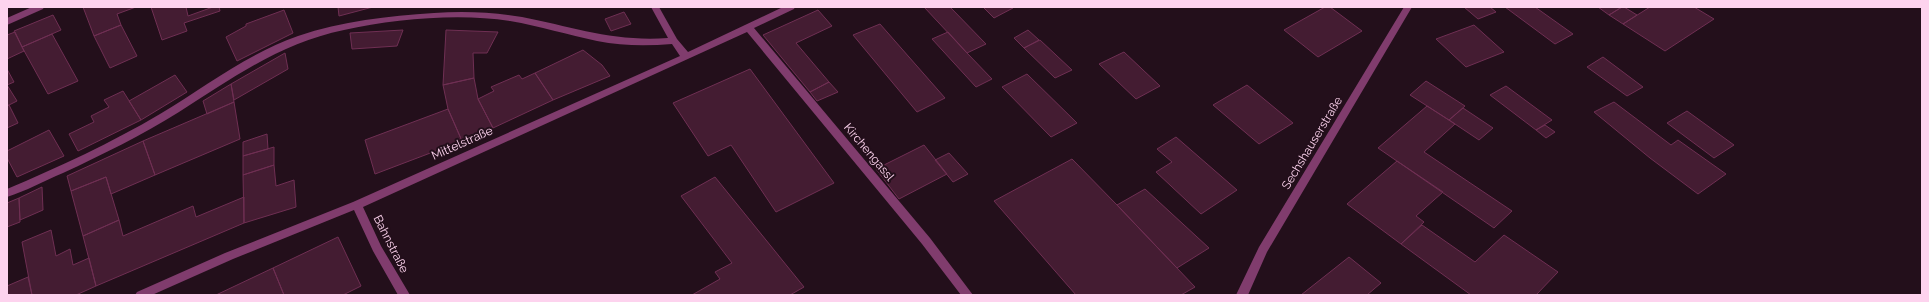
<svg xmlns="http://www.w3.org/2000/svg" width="1929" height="302" viewBox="0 0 1929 302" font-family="Raleway,sans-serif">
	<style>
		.building { fill: #441c32; stroke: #6f2f53 }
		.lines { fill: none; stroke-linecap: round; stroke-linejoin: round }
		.minor { fill: #803c6d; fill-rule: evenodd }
		.labels { text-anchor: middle; stroke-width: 4; stroke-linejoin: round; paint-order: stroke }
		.street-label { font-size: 12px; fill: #fdd3ee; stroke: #230f1b }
	</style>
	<rect width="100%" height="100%" fill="#230f1b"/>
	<!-- building -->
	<path class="building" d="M83,7h53l-19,7 4,11 -27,11z
		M151,7h35l2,9 25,-9h6l1,4 -36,12 3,8 -25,9z
		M338,7h35l-34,9z
		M924,7h26l36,37 -19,9z
		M983,7h29l1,1 -19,10z
		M1325,7h5l32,24 -44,26 -34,-27z
		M1464,7h26l6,5 -18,7z
		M1505,7h30l38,27 -18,10z
		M1598,7h24l-13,8z
		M1622,7h2l13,8 -14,9 -14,-9z
		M1650,7h44l20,12 -49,32 -42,-27z
		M284,10l9,23 -56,28 -11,-24 20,-11v-2z
		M818,10l14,16 -36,17 33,39 -19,10 -47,-57z
		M624,12l7,12 -20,7 -6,-12z
		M53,15l8,15 -39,17 -8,-16z
		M880,24l65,74 -28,14 -64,-77z
		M121,25l16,31 -27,12 -16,-32z
		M1474,25l30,27 -38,15 -30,-28z
		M403,30l-6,16 -45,3 -2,-16z
		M446,30l52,2 -11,21h-14l1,25 -31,7z
		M1028,30l11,10 -15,8 -10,-10z
		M15,32l9,19 -17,8v-24z
		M948,32l19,21 25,26 -16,8 -44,-48z
		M52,34l26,47 -30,13 -26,-47z
		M1040,40l32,30 -17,8 -31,-30z
		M583,50l19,15 8,11 -57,24 -18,-27z
		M1124,52l36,34 -24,13 -37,-35z
		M285,53l3,16 -54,31 -3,-16z
		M1603,57l40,30 -16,9 -40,-29z
		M7,69l7,13 -7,3z
		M750,69l84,114 -58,29 -45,-67 -23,11 -35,-53z
		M535,73l18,27 -60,28 -15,-29 16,-8 -3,-4 28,-12 3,4z
		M1027,74l50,49 -26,14 -49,-50z
		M175,75l12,17 -46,28 -12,-19z
		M474,78l4,21 15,29 -31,13 -14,-32 -5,-24z
		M1426,81l39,25 -16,14 -39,-25z
		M829,82l9,10 -21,9 -7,-9z
		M231,84l3,18 -27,12 -4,-13z
		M7,85l10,16 -10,5z
		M1247,85l46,38 -34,21 -46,-39z
		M1506,86l46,34 -16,10 -46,-35z
		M123,91l18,29 -63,31 -9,-17 25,-12 -3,-6 18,-9 -5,-7z
		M234,102l6,37 -85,36 -12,-34z
		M1614,102l57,43 7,-5 48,34 -28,20 -48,-36 -56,-46z
		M9,105l9,18 -11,5v-22z
		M1427,106l28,18 -31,28 88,59 -18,17 -116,-80z
		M1463,108l30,20 -14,12 -30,-20z
		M448,109l14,32 -87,33 -10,-34z
		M1687,111l47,34 -20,13 -47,-35z
		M1545,125l10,7 -9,6 -10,-8z
		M49,130l15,26 -47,21 -10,-19v-7z
		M267,134l1,15 -25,7v-14z
		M1176,137l61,53 -36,24 -45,-42 16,-10 -15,-13z
		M143,141l12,34 -44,19 -5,-17 -35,14 -4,-15z
		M924,145l23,29 -48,25 -23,-30z
		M274,147v18l-31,10v-19z
		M949,153l19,21 -15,8 -18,-22z
		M1072,159l45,46 78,82 -14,8h-105l-82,-94z
		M1397,161l46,31 -27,24 8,6 -23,22 -54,-40z
		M274,165l2,21 18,-6 2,27 -52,16 -1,-48z
		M106,177l13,43 -36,16 -12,-45z
		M715,177l89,110 -14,8h-98l28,-16 -5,-7 17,-9 -51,-67z
		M42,187l1,23 -23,10 -1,-22z
		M1145,189l64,59 -32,20 -60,-63z
		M244,197v26l-148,63 -13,-50 36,-16 4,16 70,-30 3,11z
		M19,198l1,24 -13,5v-24z
		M1422,225l53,37 29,-27 54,37 -22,23h-65l-70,-51z
		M51,230l5,26 14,-7 3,16 16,-7 7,28 -20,9h-44l-10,-53z
		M338,237l23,49 -18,9h-59l-11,-27z
		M1349,257l32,26 -14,12h-66z
		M273,268l11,27h-68z
		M28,277l4,18h-25v-9z"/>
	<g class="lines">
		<!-- minor -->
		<path class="minor" d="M32,7h12l-1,2 -36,16v-7z
			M651,7h8l18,32 11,13 95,-45h12l-1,2 -40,19 176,210 43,57h-12l-39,-51 -175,-212 -384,175 18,39 29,49h-12l-25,-44 -19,-41 -121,49 -81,36h-17l2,-3 88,-39 128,-51 327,-146 -8,-12c-25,2 -50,2 -75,-3 -29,-6 -57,-15 -87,-20 -52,-8 -115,-2 -166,9 -63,13 -112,48 -165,82 -37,23 -77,43 -116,61 -19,8 -37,18 -56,24v-8c52,-22 104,-46 153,-75 45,-27 87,-60 138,-78 44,-15 90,-20 136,-23 29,-2 59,-1 88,4 51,10 92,25 146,21z
			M1404,7h8l-145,245 -19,43h-12l23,-48z"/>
	</g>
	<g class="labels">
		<!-- street labels -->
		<g class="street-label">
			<text transform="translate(462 143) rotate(-24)" y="4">Mittelstraße</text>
			<text transform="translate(1312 143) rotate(-59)" y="4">Sechshauserstraße</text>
			<text transform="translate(869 152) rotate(50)" y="4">Kirchengassl</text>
			<text transform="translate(391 244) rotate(63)" y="4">Bahnstraße</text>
		</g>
	</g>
	<!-- border -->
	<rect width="1929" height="302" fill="none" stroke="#fdd3ee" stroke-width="16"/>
</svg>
